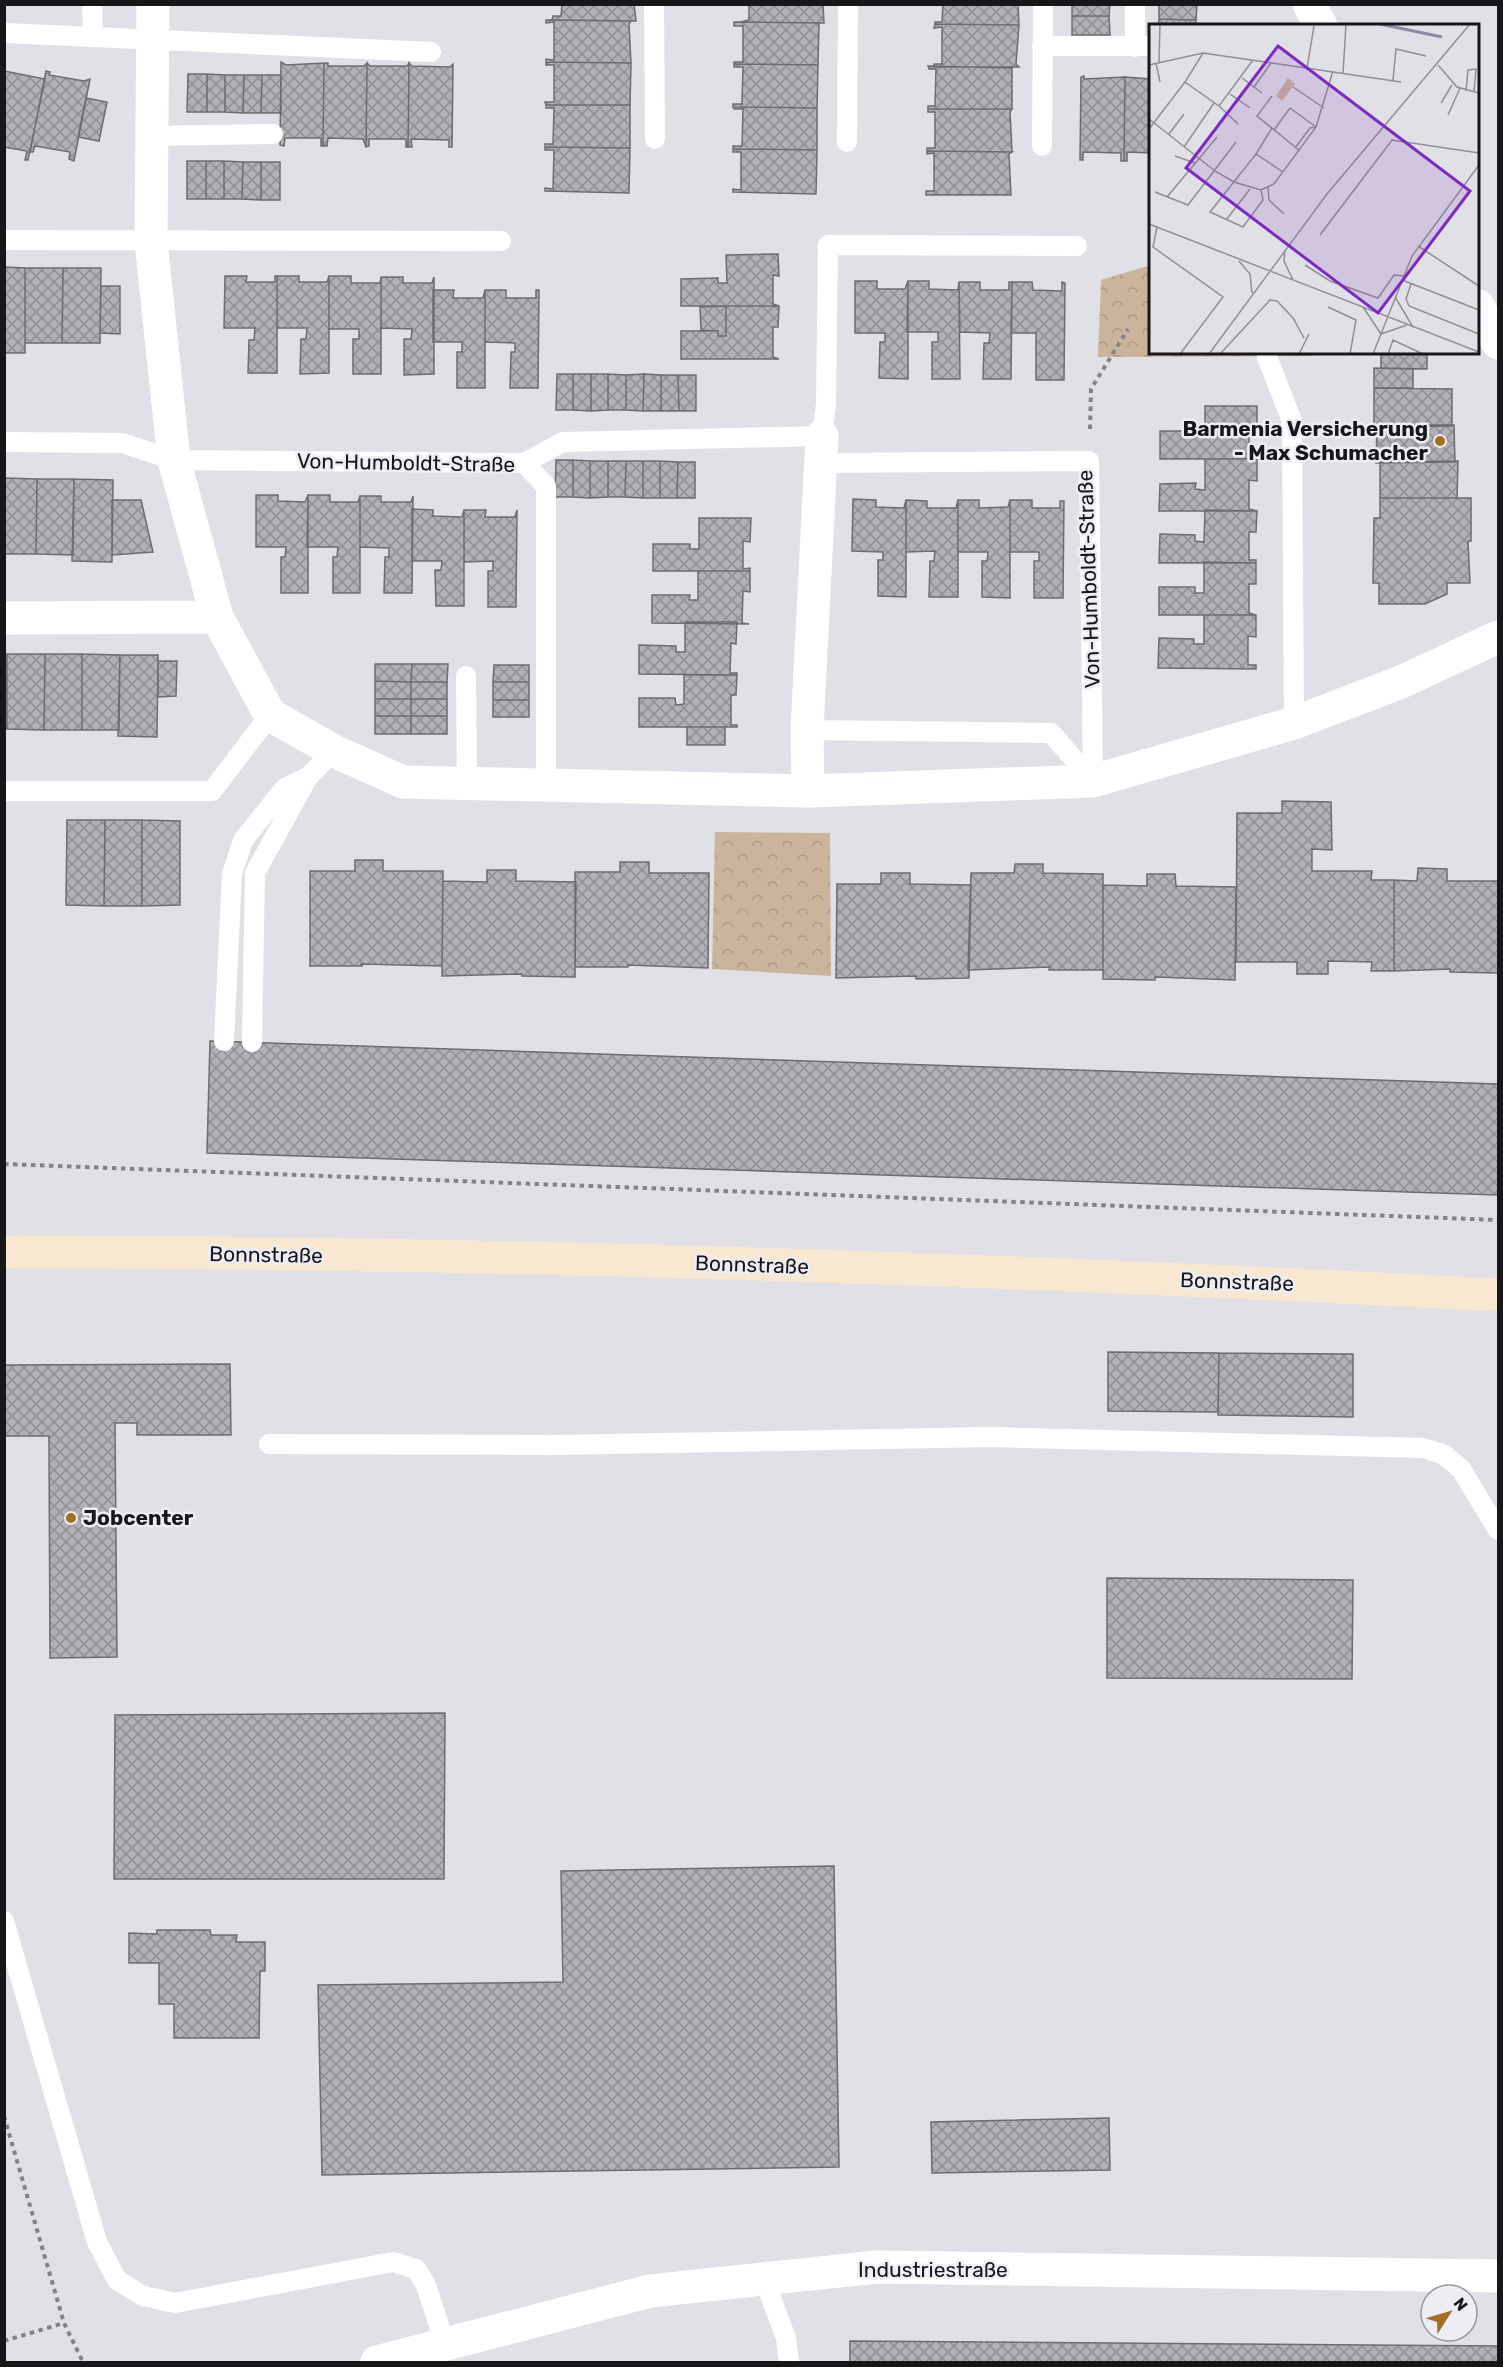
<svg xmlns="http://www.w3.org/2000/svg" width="1503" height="2367" viewBox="0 0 1503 2367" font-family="Rubik,sans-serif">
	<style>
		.park { fill: url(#park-crowns) }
		.building { fill: url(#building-cross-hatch); stroke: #6d6c71; stroke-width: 1.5 }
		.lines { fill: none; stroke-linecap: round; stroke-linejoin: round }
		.path { stroke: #848388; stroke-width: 4; stroke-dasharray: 4.5 4.5; stroke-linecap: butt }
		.service { stroke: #fff; stroke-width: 20 }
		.minor { stroke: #fff; stroke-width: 33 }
		.secondary { stroke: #f8e7d1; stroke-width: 33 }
		.poi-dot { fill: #a37028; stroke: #efedf4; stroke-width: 2 }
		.labels { text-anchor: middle; stroke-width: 5; stroke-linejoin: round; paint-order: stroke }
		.poi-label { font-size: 21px; font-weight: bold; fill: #171618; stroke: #efedf4; text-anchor: end }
		.street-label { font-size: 21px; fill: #171618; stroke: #efedf4 }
		.inset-river { fill: none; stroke: #9188a9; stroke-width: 3 }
		.inset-road { fill: none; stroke: #918f94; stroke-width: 1.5 }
		.view { fill: #7b2cbf; fill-opacity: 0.15; stroke: #7b2cbf; stroke-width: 3 }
		.inset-edge { fill: none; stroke: #171618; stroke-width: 3 }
	</style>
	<defs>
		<pattern id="park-crowns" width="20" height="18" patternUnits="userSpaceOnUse" patternTransform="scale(1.5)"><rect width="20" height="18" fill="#cab49b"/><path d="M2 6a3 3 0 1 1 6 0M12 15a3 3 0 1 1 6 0" fill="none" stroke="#ad9a85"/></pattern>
		<pattern id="building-cross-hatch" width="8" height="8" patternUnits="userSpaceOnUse" patternTransform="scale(1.5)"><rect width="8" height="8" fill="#b1b0b6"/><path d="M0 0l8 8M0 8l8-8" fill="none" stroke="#8f8e93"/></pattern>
	</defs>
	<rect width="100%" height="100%" fill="#e2e0e7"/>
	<!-- park -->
	<path class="park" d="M1148,266h2v86l163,1v3l-215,1 3,-77z
		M715,832l115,1 1,143 -119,-7z"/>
	<!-- building -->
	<path class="building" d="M562,4h72l2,17 -84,-1 1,-4h8z
		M749,4h74l1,19 -84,-1 9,-2z
		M943,4h75l1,21 -84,-1v-2h7z
		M1072,4h38l-1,12h-37z
		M1159,4h38l-1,16 -37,-1z
		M1072,16h37l1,19h-38z
		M1159,19l37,1v6h-38z
		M546,20l85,1 -2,3 2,39 -85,-1v-3l8,1v-38l-8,1z
		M734,22l85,1 -1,42 -84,-1v-2h9v-36h-9z
		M935,24l84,1 -3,39 3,3h-85v-3h8v-37l-8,1z
		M281,62l5,3 38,-2 -1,83h-2v-8h-36l-1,8 -4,-1z
		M546,62l85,1 -1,42h-84l-1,-3h9v-37h-8z
		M324,63h4v3h36l3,-3 -1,84 -3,-8 -35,-1 -1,8h-4z
		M367,63l3,3h37l2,-3 -1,84h-2v-8h-37v7l-3,1z
		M409,63l3,3 38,1 3,-3 -1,83h-3v-7l-38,-1 1,8h-4z
		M734,64l84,1 -1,43 -84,-1v-3h9l1,-37h-9z
		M928,66l84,2v41h-84v-3h7l1,-37h-7z
		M4,71l41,8 -17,81h-3l2,-9 -23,-4z
		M46,71l4,1 -1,3 35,6 6,-2 -16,82 -5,-2 1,-7 -35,-6 -2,6h-3z
		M188,74h19v38h-20z
		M207,74l18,1v37h-18z
		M225,75h19l-1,38 -18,-1z
		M244,75h18l-1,38h-18z
		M262,75h19v38h-20z
		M1084,76v3l41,-2 -1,84h-3v-8l-38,-1v8h-3l1,-83z
		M1125,77l25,2v74l-23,-1v9h-3z
		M86,98l21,4 -8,39 -21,-4z
		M546,105h84v43l-85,-1v-3h8l1,-36h-8z
		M733,107l84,1v42l-84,-1v-3h9l1,-37h-9z
		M928,109h84l-2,3 2,40 -85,-1v-3h8v-36h-7z
		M545,147l85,1 -1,45 -84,-2v-3l8,1 1,-39h-9z
		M733,149l84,1 -1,44 -83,-2v-3l8,1v-38h-8z
		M927,151l85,1 -3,2 2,41h-85v-4h8v-38l-7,1z
		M187,161h19v38h-19z
		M206,161h18v38h-18z
		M224,161l19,1 -1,37h-18z
		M243,162h18v38l-19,-1z
		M261,162h19v38h-19z
		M778,254l1,22 -6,-1v29l6,2h-98v-27l37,-1v5h9l-1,-28z
		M4,267l21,1v85h-21z
		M25,268h38l-1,75h-37z
		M63,268h38l-1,75h-38z
		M225,276h22l-1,6h29v-6h2v97h-29l1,-33h5l1,-12h-31z
		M277,276h22v6h28l2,-6v97l-29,1 1,-35h5l1,-11h-30z
		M329,276h22v7h29l1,-6v97h-28v-35h6v-10h-30z
		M381,277h22v6h29l2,-6v97l-30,1v-36h7l1,-10 -31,-1z
		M855,281h22v8h28l3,-8v98l-29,-1 1,-36h5v-9h-30z
		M908,281h21v8l29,1 1,-8 1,97h-28v-37h6v-10h-31z
		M959,282h21v8h29v-8h3l-1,97h-28l1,-36h5l1,-10 -30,-1z
		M1012,282h20l1,8 29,1v-9l3,1 -1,97h-28v-47h-25z
		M101,286h19v48l-20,-1z
		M433,290h21l-1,8h30l2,-8v98h-28v-36h5v-10h-29z
		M485,290h21v8h30v-8h3l-1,98h-28l1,-36h4v-9l-30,-1z
		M726,306h53l-1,21h-5v30l6,2h-98v-28h37v5h8z
		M726,306v30h-8v-5l-17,-1 -1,-23z
		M1381,352h46v17l-46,-1z
		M1374,368l39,1v19h-39z
		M557,374h16v36h-17z
		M573,374h18v37l-18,-1z
		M591,374h17v36l-17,1z
		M608,374l18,1v35h-18z
		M644,374l17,1v36h-18z
		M644,374l-1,37 -17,-1v-35z
		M661,375h17l1,36h-18z
		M678,375h18v36h-17z
		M1374,388l78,1v37l-78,1z
		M1205,406h52v23h-8v28h8v2h-97v-28h36l-1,6h10z
		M1377,425h77l1,37 -79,1z
		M1205,459h52v22l-8,-1v29l8,2h-98l1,-27 36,-1 -1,6 10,1z
		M556,460h17v37h-18z
		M573,460l17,1v37l-17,-1z
		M590,461h18v36l-18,1z
		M608,461h18l-1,36h-17z
		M626,461h17v37l-18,-1z
		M643,461h17v37h-17z
		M660,461l18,1 -1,36h-17z
		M1455,461h3l-1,37h-77v-36z
		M678,462h17v36h-18z
		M4,478l33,1 -1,75h-32z
		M37,479h37l-1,76 -37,-1z
		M74,479l39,1 -1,82 -40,-1z
		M256,495h22v6l27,1 3,-7v98h-27v-36h4l1,-10h-30z
		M308,495h22v7h28l2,-6v97h-27v-36h4l1,-10h-31z
		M360,496h21v6h30l2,-6 -1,97h-28l1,-36h4v-9l-29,-1z
		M1380,498h91v43h-3l2,42h-23v11l-22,10h-46v-21h-6l1,-65h6z
		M853,499l23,1v7l28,1 2,-8v97l-28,-1v-36h5v-8l-31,-1z
		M112,500h29l12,52 -41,3z
		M906,500l21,1v7h29l2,-8v97h-29l1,-36h4l1,-10 -29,1z
		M958,500h21v8l29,-1 2,-7v98l-28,-1v-36h5l1,-9h-30z
		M1010,500h22v8h28v-7h4l-1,97h-29v-37h5v-9h-29z
		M412,509l21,1v6l29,1 2,-7v96h-28l-1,-36h6l1,-9h-30z
		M464,510h22l-1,7h30l2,-7 -1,97h-28v-36h5v-10l-29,1z
		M1205,510l52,1 -1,21h-7v28h7v3h-97l1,-29 35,1v6l9,1z
		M699,518h52l-1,24 -7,-1v28l7,-1v3h-97v-27h37v5h9z
		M1204,562l52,1v21h-7v29l7,2h-97v-28h36v6h9z
		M698,571h52v21l-7,-1 -1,32 7,1 -97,-1v-28h38l-1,5h9z
		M1204,615h52v22l-8,-1v29h8v4l-98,-1 1,-30 35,1v5h10z
		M685,622h52l-1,22 -5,-1 -1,30h7v2l-98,-1v-29l37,1v6h9z
		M4,654h3v75h-3z
		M7,654h38l-1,76 -37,-1z
		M45,654h37v76h-38z
		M82,654l38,1 -1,75h-37z
		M120,655h38l-1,82 -39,-1z
		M158,661h19l-1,35 -18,1z
		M375,664h37l-1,18 -36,-1z
		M412,664h36l-1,18h-36z
		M494,665h35v17h-36z
		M684,675h53l-1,20h-5v30h6v2h-98v-29h36l1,7 8,-1z
		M375,681l36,1v17h-36z
		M411,682h36v17h-36z
		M493,682h36v18h-36z
		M375,699h36v17h-36z
		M411,699h36v17h-36z
		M493,700h36v17h-36z
		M375,716h36v18h-36z
		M411,716h36v18h-36z
		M687,727h38v18h-38z
		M1282,801l49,1 1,48 -20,-1v22h60l-1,9h23v91h-23l1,-9 -44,-1v13h-31v-12h-61l1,-149h45z
		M67,820h38l-1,86 -38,-1z
		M105,820h37v86h-38z
		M142,820l38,1v84l-38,1z
		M355,860h28v11h60l-1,95 -81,-2 1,2h-52v-95h45z
		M620,862h29v11h60l-1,95 -80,-3v2h-53v-95h45z
		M1015,864h28v9l60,1v96h-54l1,-3 -82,3 3,-97h43z
		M1418,868l29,1v12h51v92l-48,-1v-3l-56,2v-91l23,1z
		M487,870h29v11l60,1 -1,95 -53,-1v-2l-80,2 1,-95 44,1z
		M881,873h29v11l61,1 -2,93 -53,1v-3l-80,2 1,-94h44z
		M1147,874h28l1,12 60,1 -1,93 -80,-3v3l-52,-1v-94l44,1z
		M210,1041l1288,43v111l-1291,-42z
		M1108,1352l111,1 -1,59 -110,-1z
		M1219,1353l134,1v63l-135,-2z
		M230,1364l1,71h-94v-12h-22l2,234 -67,1 -1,-222h-45v-71z
		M1107,1578l246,2 -1,99 -245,-1z
		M445,1713l-1,166h-330l1,-164z
		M834,1866l5,301 -517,8 -4,-190 245,-3 -2,-111z
		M157,1930h53l1,5h26l-1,7h29v29h-5l-1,67h-85v-34h-15v-41h-30v-30l28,1z
		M1109,2118l1,52 -178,3 -1,-51z
		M850,2341l648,5v16h-648z"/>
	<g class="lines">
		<!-- path -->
		<path class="path" d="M1090,429l1,-40 37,-60
			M4,1164l1494,56
			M4,2116l60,207 19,39
			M4,2341l60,-18"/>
		<!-- service -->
		<path class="service" d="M92,4l1,32
			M654,4l1,135
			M4,33l427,19
			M1042,46h108
			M1135,47v-43
			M152,136l121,-2
			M847,142l1,-138
			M1042,146l1,-142
			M4,240l497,1
			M1267,357l25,64 2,302
			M4,442l118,1 52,17 350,3 22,23v300
			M524,463l39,-21 259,-6 4,-32 2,-159 249,1
			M820,463l269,-2 4,320
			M466,676l1,107
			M807,730l244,3 42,48
			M4,791h208l58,-76
			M224,1041l8,-167 11,-34 42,-52 23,-11
			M252,1042l3,-169 53,-96 26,-26
			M269,1444l283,1 439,-8 432,11 20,6 18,15 37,61
			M4,1921l93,321 20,38 26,16 32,7 218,-41 23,7 10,16 19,59
			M764,2279l22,59 3,24"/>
		<!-- minor -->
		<path class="minor" d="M153,4l-2,238 23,218 43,157 53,98 64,36 69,31 405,9 285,-10 201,-58 107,-41 97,-45
			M1309,4l12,22
			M1478,306l20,37
			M4,618l213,-1
			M808,791l-1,-61 15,-294
			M377,2362l273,-71 227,-24 621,9"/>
		<!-- secondary -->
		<path class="secondary" d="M4,1252c498,0 997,17 1494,43"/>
	</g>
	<!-- markers -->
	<g class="poi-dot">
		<circle cx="1440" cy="441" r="6"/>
		<circle cx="71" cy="1518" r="6"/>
	</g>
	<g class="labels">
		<!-- poi labels -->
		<g class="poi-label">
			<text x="1428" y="436">Barmenia Versicherung<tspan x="1428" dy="24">- Max Schumacher</tspan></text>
			<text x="83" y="1525" text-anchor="start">Jobcenter</text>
		</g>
		<!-- street labels -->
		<g class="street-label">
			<text transform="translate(406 463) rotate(1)" y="7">Von-Humboldt-Straße</text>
			<text transform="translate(1089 579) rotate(-92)" y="7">Von-Humboldt-Straße</text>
			<text transform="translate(266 1255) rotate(1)" y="7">Bonnstraße</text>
			<text transform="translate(752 1265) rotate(2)" y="7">Bonnstraße</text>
			<text transform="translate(1237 1282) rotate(2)" y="7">Bonnstraße</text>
			<text x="933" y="2277">Industriestraße</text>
		</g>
	</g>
	<!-- overview -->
	<g transform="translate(1149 24)">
		<rect width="330" height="330" fill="#e2e0e7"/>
		<path d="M139,54l7,6 -13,17 -6,-5z" fill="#cab49b"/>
		<path class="inset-river" d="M231,0l62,13"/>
		<path class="inset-road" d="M54,29l-18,29 34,24 34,-46M10,38l1,-38M7,39l4,19M0,41l54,-12 198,29M289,41l19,22 22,6M158,44l7,-42M194,49l3,-49M93,54l20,15M244,56l3,-31 30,7M105,63l17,-24M144,63l31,21M317,67l2,-21 8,-1 -2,23M81,70l20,14M123,72l-15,20 43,35M292,79l11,-18M70,82l19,18M299,91l12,-27M0,95l66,52 19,11 27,8 13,-6 42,-57 17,-56M0,105l36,-47M125,106l16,-22 26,19M20,110l15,-20M35,123l30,-44M146,124l15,-20 6,-1M107,130l16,-26M26,132l20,7M119,163l1,13 15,14M112,166l2,10 -20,27 -33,-15 46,-58 27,18M6,168l33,13 48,-63M18,173l50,-60M77,196l24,-31M0,200l330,128M8,203l-4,20 70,50 -43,57M171,211l72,-95 87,13M269,222l61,40M136,226l-1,11 9,19M90,237l11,13 2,19M156,241l25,16 48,17 16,-23 10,1M253,256l77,30M262,260l-5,15 3,7 70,28M246,273l18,30M179,283l28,13 -6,34M214,283l18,27M232,310l26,-9M60,330l118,-160 143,-170M71,330l50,-54 7,1 16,17 11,20M150,330l10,-20M224,330l39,-98 67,-91M239,330l5,-14 30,14"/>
		<path class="view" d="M129,22l192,145 -92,122 -192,-145z"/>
		<rect width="330" height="330" class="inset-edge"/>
	</g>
	<!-- border -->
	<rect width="1503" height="2367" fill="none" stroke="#171618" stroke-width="12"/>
	<!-- north arrow -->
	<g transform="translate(1449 2313) rotate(53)"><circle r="28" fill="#efedf4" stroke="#99979c" stroke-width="1.5"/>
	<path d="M0-4.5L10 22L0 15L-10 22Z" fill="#a37028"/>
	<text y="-9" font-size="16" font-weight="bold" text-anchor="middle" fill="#171618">N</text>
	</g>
</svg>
